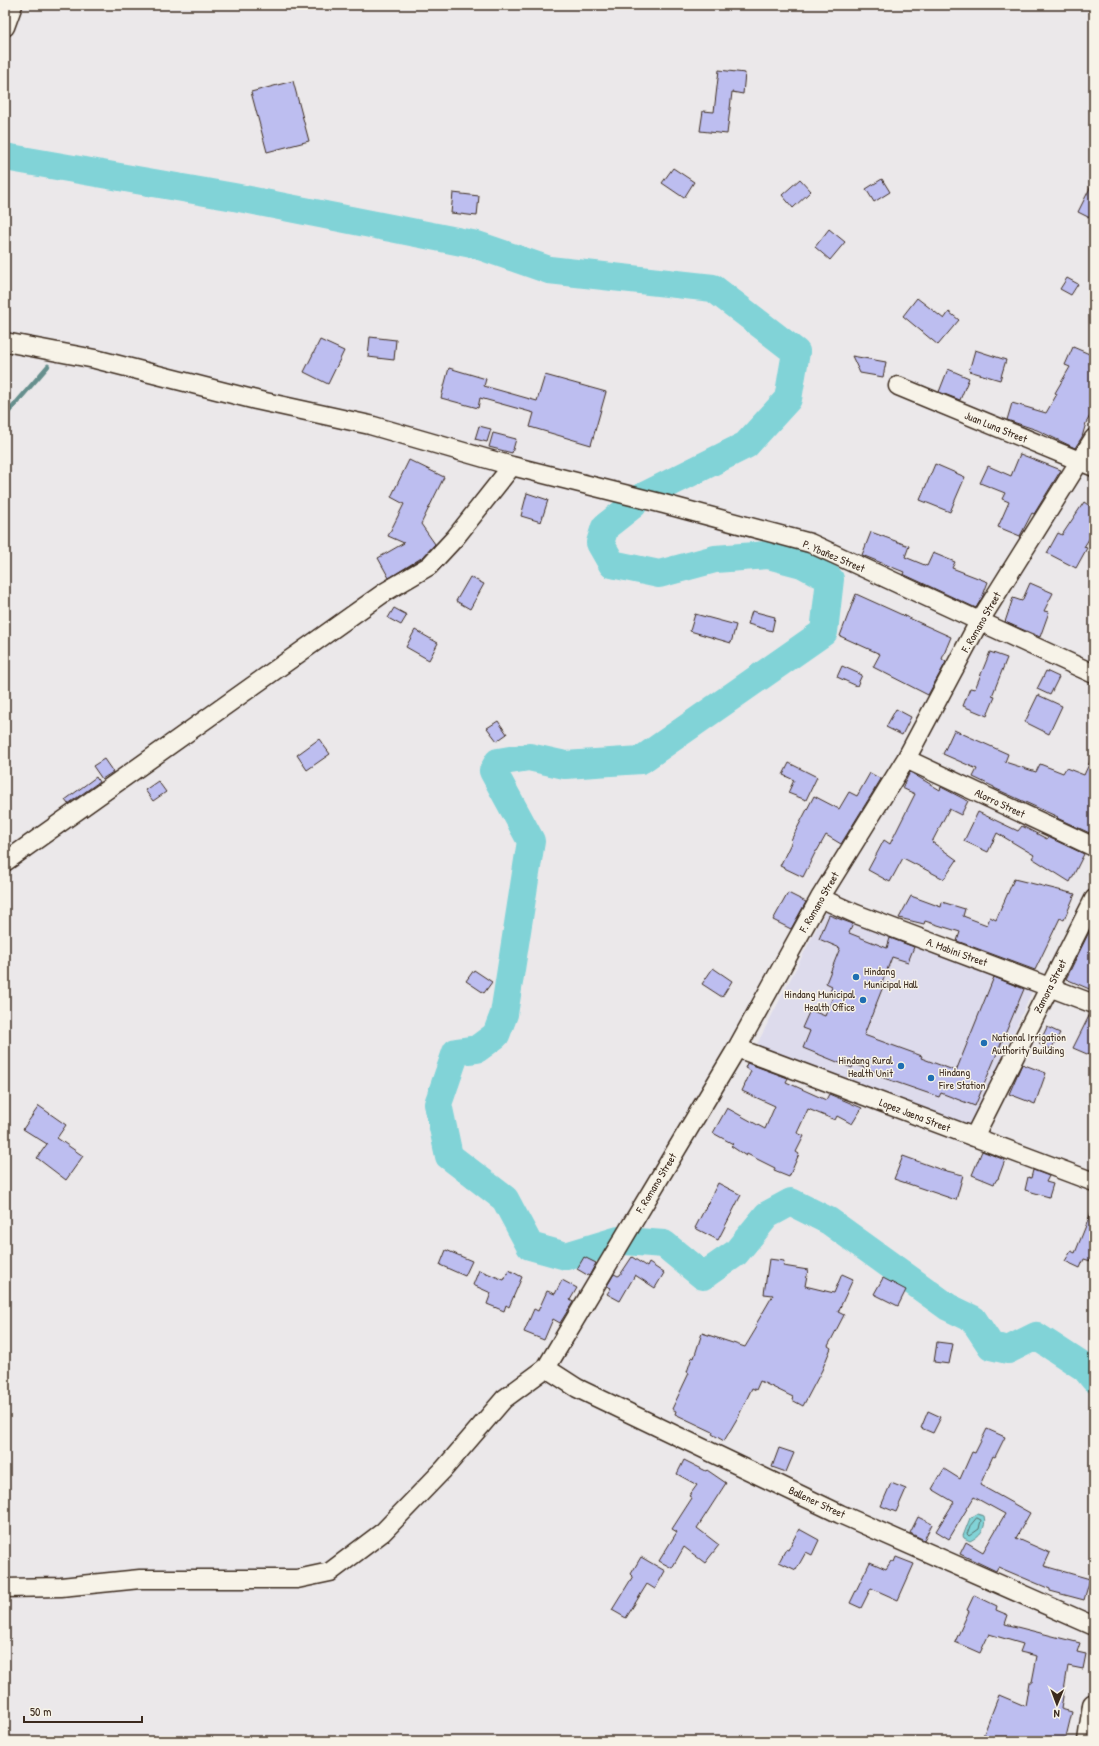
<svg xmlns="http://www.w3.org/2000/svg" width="1099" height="1746" viewBox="0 0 1099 1746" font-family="'Patrick Hand',sans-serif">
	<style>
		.built { fill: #dddbec }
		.water { fill: #81d3d7; stroke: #658f8d }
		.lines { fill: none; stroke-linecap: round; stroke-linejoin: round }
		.shore { stroke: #576e68; stroke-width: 1 }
		.stream { stroke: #658f8d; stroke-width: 4.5 }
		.river { stroke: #81d3d7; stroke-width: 28 }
		.building { fill: #bdbef0; stroke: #3b2a1e }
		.minor-casing { stroke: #3b2a1e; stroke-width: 21 }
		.major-casing { stroke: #3b2a1e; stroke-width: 25 }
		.minor { stroke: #f7f3e8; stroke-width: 18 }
		.major { stroke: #f7f3e8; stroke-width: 22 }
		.poi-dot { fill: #1f6fb2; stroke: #f7f3e8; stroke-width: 1.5 }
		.labels { text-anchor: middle; stroke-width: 3; stroke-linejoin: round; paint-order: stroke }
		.street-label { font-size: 11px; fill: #3b2a1e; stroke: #f7f3e8 }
		.poi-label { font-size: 11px; fill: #3b2a1e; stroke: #f7f3e8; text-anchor: start }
	</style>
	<rect width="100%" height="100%" fill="#ebe8ea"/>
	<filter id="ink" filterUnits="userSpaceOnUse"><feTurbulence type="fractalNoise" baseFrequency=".025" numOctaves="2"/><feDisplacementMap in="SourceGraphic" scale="8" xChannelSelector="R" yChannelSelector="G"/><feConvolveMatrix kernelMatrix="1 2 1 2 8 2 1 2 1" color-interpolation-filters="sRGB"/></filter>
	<g filter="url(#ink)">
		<!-- built -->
		<path class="built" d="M826,910l207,79 -62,140 -216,-81z"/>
		<!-- water -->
		<path class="water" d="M977,1514l7,2c3,12 -4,20 -14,25l-6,-3 -1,-2 7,-18z"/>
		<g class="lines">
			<!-- shore -->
			<path class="shore" d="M977,1518l4,2 -2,9 -10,7 -2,-2 3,-8z"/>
			<!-- stream -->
			<path class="stream" d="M5,416l43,-50"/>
			<!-- river -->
			<path class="river" d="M5,157l229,40 243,48 72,25 164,18 83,64 -8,47 -42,46 -104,52
				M619,1240l-53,16 -36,-10 -25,-47 -56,-43 -11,-52 18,-52 21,-3 19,-14 8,-21 27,-173 -38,-70 5,-9 31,-5 36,8 76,-5 183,-128 6,-53 -28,-15 -34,-9 -53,4 -56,15 -47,-10 -12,-21 5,-16 28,-22
				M625,1241l39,3 39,32 33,-23 31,-38 24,-13 38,19 119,86 25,12 18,27 17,4 28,-14 49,32 9,11"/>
		</g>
		<!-- building -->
		<path class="building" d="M719,70l26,3 -2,21 -11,-2 -5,42 -27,-3 3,-20 11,1z
			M293,81l16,60 -42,11 -16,-60z
			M673,168l21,14 -10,16 -22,-15z
			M800,179l11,12 -18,17 -11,-13z
			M882,179l8,13 -16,10 -8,-13z
			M1094,180v40l-16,-8z
			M453,193l26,3 -2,20 -26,-3z
			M829,229l16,13 -15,18 -15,-13z
			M1067,278l11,6 -7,11 -11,-6z
			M917,298l27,21 5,-7 10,8 -21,25 -35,-29z
			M370,337l26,3 -2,20 -26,-3z
			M320,340l24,11 -16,33 -24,-12z
			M1073,347l21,9v53l-8,14 -4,14 -7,11 -38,-18 -30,-10 5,-17 34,10 11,-19 -2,-1 15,-26 -5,-2z
			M975,350l31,10 -6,20 -31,-9z
			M852,356l34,6 -3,15 -23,-4z
			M449,368l37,11 -2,7 53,15 8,-26 61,17 -15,53 -61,-18 4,-14 -54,-15 -2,10 -37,-10z
			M948,369l21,9 -9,22 -21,-8z
			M479,426l12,3 -4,13 -12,-3z
			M493,433l23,6 -4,14 -23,-6z
			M1020,454l41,16 -27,44 -2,-1 -12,23 -22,-9 11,-25 -7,-3 3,-6 -25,-10 8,-17 23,10z
			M409,460l35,17 -23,47 14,20 -12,13 -34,21 -11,-20 26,-15 -16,-7 16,-32 -13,-7z
			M935,464l30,13 -15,35 -30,-12z
			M527,493l21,7 -7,22 -20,-6z
			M1084,502l10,7v22l-10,16 3,1 -11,20 -29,-15 11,-20 4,2z
			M871,532l38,14 -4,11 22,9 6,-13 22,9 -3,6 36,14 -6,16 -6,10 -73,-34 1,-2 -42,-17z
			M470,577l14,7 -14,25 -14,-8z
			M1030,583l23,10 -9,18 5,1 -9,25 -35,-15 8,-24 9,3z
			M856,594l95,43 -9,22 4,3 -18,33 -55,-28 7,-13 -40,-18z
			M394,608l13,7 -6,10 -13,-7z
			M752,611l23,6 -3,14 -24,-7z
			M695,614l41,11 -5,18 -41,-12z
			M415,630l23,13 -9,17 -23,-13z
			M990,652l17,6 -15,38 3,1 -8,19 -24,-10 7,-18 5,1z
			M842,666l20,9 -5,11 -20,-9z
			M1046,671l13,6 -9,18 -13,-6z
			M1038,695l24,11 -13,28 -24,-12z
			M896,709l15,8 -9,18 -16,-8z
			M498,721l9,13 -10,7 -10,-13z
			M954,730l54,24 -3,8 31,10 4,-8 23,9 3,-5 18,7 10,-22v82l-37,-17 1,-1 -64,-29v-1l-21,-10 4,-8 -34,-15z
			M319,739l11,15 -23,16 -10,-15z
			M104,759l9,13 -11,7 -9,-13z
			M789,763l28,14 -11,23 -18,-7 6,-13 -11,-5z
			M910,772l30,18 1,-3 27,14 -7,14 -12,-6 -17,33 25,18 -13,19 -41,-21 -13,24 -22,-12 16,-30 6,4 25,-50 -13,-6z
			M870,773l11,6 -40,65 -15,-9 -9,16h-1l-13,26 -23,-11 12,-25 -1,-1 23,-44 25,13 10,-17 8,4z
			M96,777l3,5 -31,22 -3,-4z
			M158,781l8,11 -13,9 -8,-11z
			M978,812l40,19 4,-5 25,13 1,-2 36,17 -14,28 -38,-24 2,-3 -37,-22 -9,19 -24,-11z
			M1014,879l61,15 -11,26 -4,-2 -25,52 -78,-29 3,-9 -35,-11 -1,3 -25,-6 12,-22 30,11 1,-5 23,7 -2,7 24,9 3,-8 6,3z
			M788,893l18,9 -15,27 -18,-9z
			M829,915l24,9 -4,9 38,15 3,-10 24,9 -6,15 -16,-5 -10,26 2,1 -20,51 58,21 -1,2 35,13 38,-94 30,12 -49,117 -34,-13 -2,4 -58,-20 1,-3 -28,-10 -2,4 -49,-20 7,-17 -8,-3 8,-18 15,6 9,-22 -4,-2 2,-6 -6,-3 14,-35 -21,-9z
			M1094,922v69l-28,-12z
			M713,968l19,13 -10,16 -20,-13z
			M474,970l18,12 -8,11 -18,-12z
			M1090,1014h4v43l-21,-9z
			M1047,1027l13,6 -9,16 -12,-5z
			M747,1063l41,15 -2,4 40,18 3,-6 33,14 -10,16 -15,-8 -2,4 -27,-11 -11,24 7,3 -8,16 3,2 -10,23 -15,-6 1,-3 -28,-14 -1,2 -15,-10 2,-2 -20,-11 14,-25 38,21 10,-23 -33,-15 9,-20 -6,-3z
			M1022,1064l24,9 -11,31 -26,-10z
			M39,1106l27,19 -9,13 26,18 -17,24 -29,-22 10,-14 -24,-15z
			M982,1151l23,9 -7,19h-1l-3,5 -22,-9z
			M903,1156l36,13 24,6 -7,25 -62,-21z
			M1033,1170l16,6 -3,6 7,2 -4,13 -24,-7 3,-13 3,1z
			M718,1183l23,12 -23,45 -23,-12z
			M1093,1208l1,54 -10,-3 -4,9 -15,-7 6,-10 4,2z
			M446,1250l26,11 -7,15 -25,-11z
			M584,1257l12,6 -7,13 -12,-7z
			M632,1257l15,10 2,-4 15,10 -9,15 -20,-13 -15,26 -13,-7 4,-6 -4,-2 7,-12 4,2 2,-1z
			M769,1259l15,2 -1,5 25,4 -3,16 29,7 8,-19 11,5 -15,33 6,3 -16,31 3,2 -9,22 -19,36 -11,-6 1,-3 -33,-16 -4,9 -4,-2 -14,29 -14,24 -12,-7 1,-2 -38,-18 1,-3 -4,-2 17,-36 -2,-1 5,-15 2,1 8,-25 43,14 12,-20 -2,-1 18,-31 -9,-1z
			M479,1270l25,10 5,-10 13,7 -13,30 -3,-2 -2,6 -17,-7 4,-11 -18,-8z
			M883,1278l23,12 -8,16 -24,-12z
			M562,1280l15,8 -7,12 3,2 -13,21 -7,-4 -9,21 -20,-8 10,-23 4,2 9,-20 8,3z
			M937,1342l16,2 -4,20 -15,-2z
			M928,1411l13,6 -8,16 -12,-5z
			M987,1429l18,8 -10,20 -2,-1 -13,29 50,28 -14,25 34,15 -6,13 46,13 -6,21 -34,-9v-2l-52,-22 -2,4 -36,-17 6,-12 17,10 22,-38 -31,-17 -25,42 -13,-8 18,-29 -22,-13 12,-20 16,10 12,-27 3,1z
			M779,1448l15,5 -8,19 -14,-5z
			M684,1460l22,11 1,-1 19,13 -29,45 22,17 -14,18 -21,-16 -12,21 -13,-7 18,-29 -5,-3 20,-31 -3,-2 8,-11 -20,-11z
			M891,1483l15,6 -10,23 -15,-6z
			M918,1517l14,7 -8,16 -14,-7z
			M799,1529l20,11 -7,15 -6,-3 -10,18 -17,-8 7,-13 2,1z
			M641,1557l24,14 -10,18 -8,-5 -21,34 -14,-8 21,-34 -2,-2z
			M896,1557l18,7 -16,36 -27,-12 -10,20 -11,-5 20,-41 16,7 5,-8 3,1z
			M974,1595l23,11 -1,4 12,5 -3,9 75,19 -3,9 9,2 -3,15 -15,-3 -7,43 11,3 -7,29h-71l-11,-5 16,-41 26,11 4,-24h3l5,-26 -17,-4 3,-8 -34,-10 -9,19 -25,-11 14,-31 -2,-1z"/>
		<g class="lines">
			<!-- minor casing -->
			<g class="minor-casing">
				<path id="minor" d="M5,27l8,-22
					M5,342l90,17 161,41 114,25 142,41 152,38 146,39 284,131
					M898,386l196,81
					M906,759l188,88
					M5,862l380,-270 44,-26 26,-28 57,-72
					M820,898l36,16 238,90
					M737,1048l357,134
					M974,1137l120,-238
					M546,1368l31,20 263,126 254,112
					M5,1588l56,-1 79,-8h157l33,-7 53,-40 60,-62 61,-71 42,-31 191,-320 83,-150 86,-139 73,-137 115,-184"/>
			</g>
			<!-- major casing -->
			<g class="major-casing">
				<path id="major" d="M1089,1741l5,-36"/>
			</g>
			<!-- minor -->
			<use href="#minor" class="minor"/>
			<!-- major -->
			<use href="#major" class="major"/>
		</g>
	</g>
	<!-- markers -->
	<g class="poi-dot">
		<circle cx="856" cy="977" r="4"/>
		<circle cx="863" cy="1000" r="4"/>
		<circle cx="984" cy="1043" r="4"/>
		<circle cx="901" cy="1066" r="4"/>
		<circle cx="931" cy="1078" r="4"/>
	</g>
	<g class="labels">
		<!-- street labels -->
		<g class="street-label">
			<text transform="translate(996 427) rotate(22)" y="4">Juan Luna Street</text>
			<text transform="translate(834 556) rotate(23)" y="4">P. Ybañez Street</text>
			<text transform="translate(981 622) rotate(-60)" y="4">F. Romano Street</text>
			<text transform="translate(1000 803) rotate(25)" y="4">Alorro Street</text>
			<text transform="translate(819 902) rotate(-60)" y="4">F. Romano Street</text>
			<text transform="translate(957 952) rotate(20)" y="4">A. Mabini Street</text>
			<text transform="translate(1050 986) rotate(-63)" y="4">Zamora Street</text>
			<text transform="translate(915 1115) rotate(21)" y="4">Lopez Jaena Street</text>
			<text transform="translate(656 1183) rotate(-59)" y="4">F. Romano Street</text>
			<text transform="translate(817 1502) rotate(25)" y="4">Ballener Street</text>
		</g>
		<!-- poi labels -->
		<g class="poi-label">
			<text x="864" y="975">Hindang<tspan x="864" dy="13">Municipal Hall</tspan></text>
			<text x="855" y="998" text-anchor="end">Hindang Municipal<tspan x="855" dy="13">Health Office</tspan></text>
			<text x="992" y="1041">National Irrigation<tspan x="992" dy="13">Authority Building</tspan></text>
			<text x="893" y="1064" text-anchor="end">Hindang Rural<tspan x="893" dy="13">Health Unit</tspan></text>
			<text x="939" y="1076">Hindang<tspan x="939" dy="13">Fire Station</tspan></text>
		</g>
	</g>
	<!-- margin -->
	<rect width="1099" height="1746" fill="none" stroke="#f7f3e8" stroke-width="20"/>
	<rect x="10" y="10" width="1079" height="1726" fill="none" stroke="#3b2a1e" stroke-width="1.5" filter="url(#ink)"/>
	<!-- north arrow -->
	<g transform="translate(1057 1704) rotate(181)" stroke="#f7f3e8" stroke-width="3" paint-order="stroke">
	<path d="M0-3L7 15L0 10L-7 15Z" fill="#3b2a1e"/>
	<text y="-6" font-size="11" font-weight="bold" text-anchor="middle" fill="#3b2a1e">N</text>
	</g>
	<!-- scale -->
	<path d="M24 1716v6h118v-6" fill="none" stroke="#3b2a1e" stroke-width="2"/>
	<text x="30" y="1716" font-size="12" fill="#3b2a1e" stroke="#f7f3e8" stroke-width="3" paint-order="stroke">50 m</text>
</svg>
